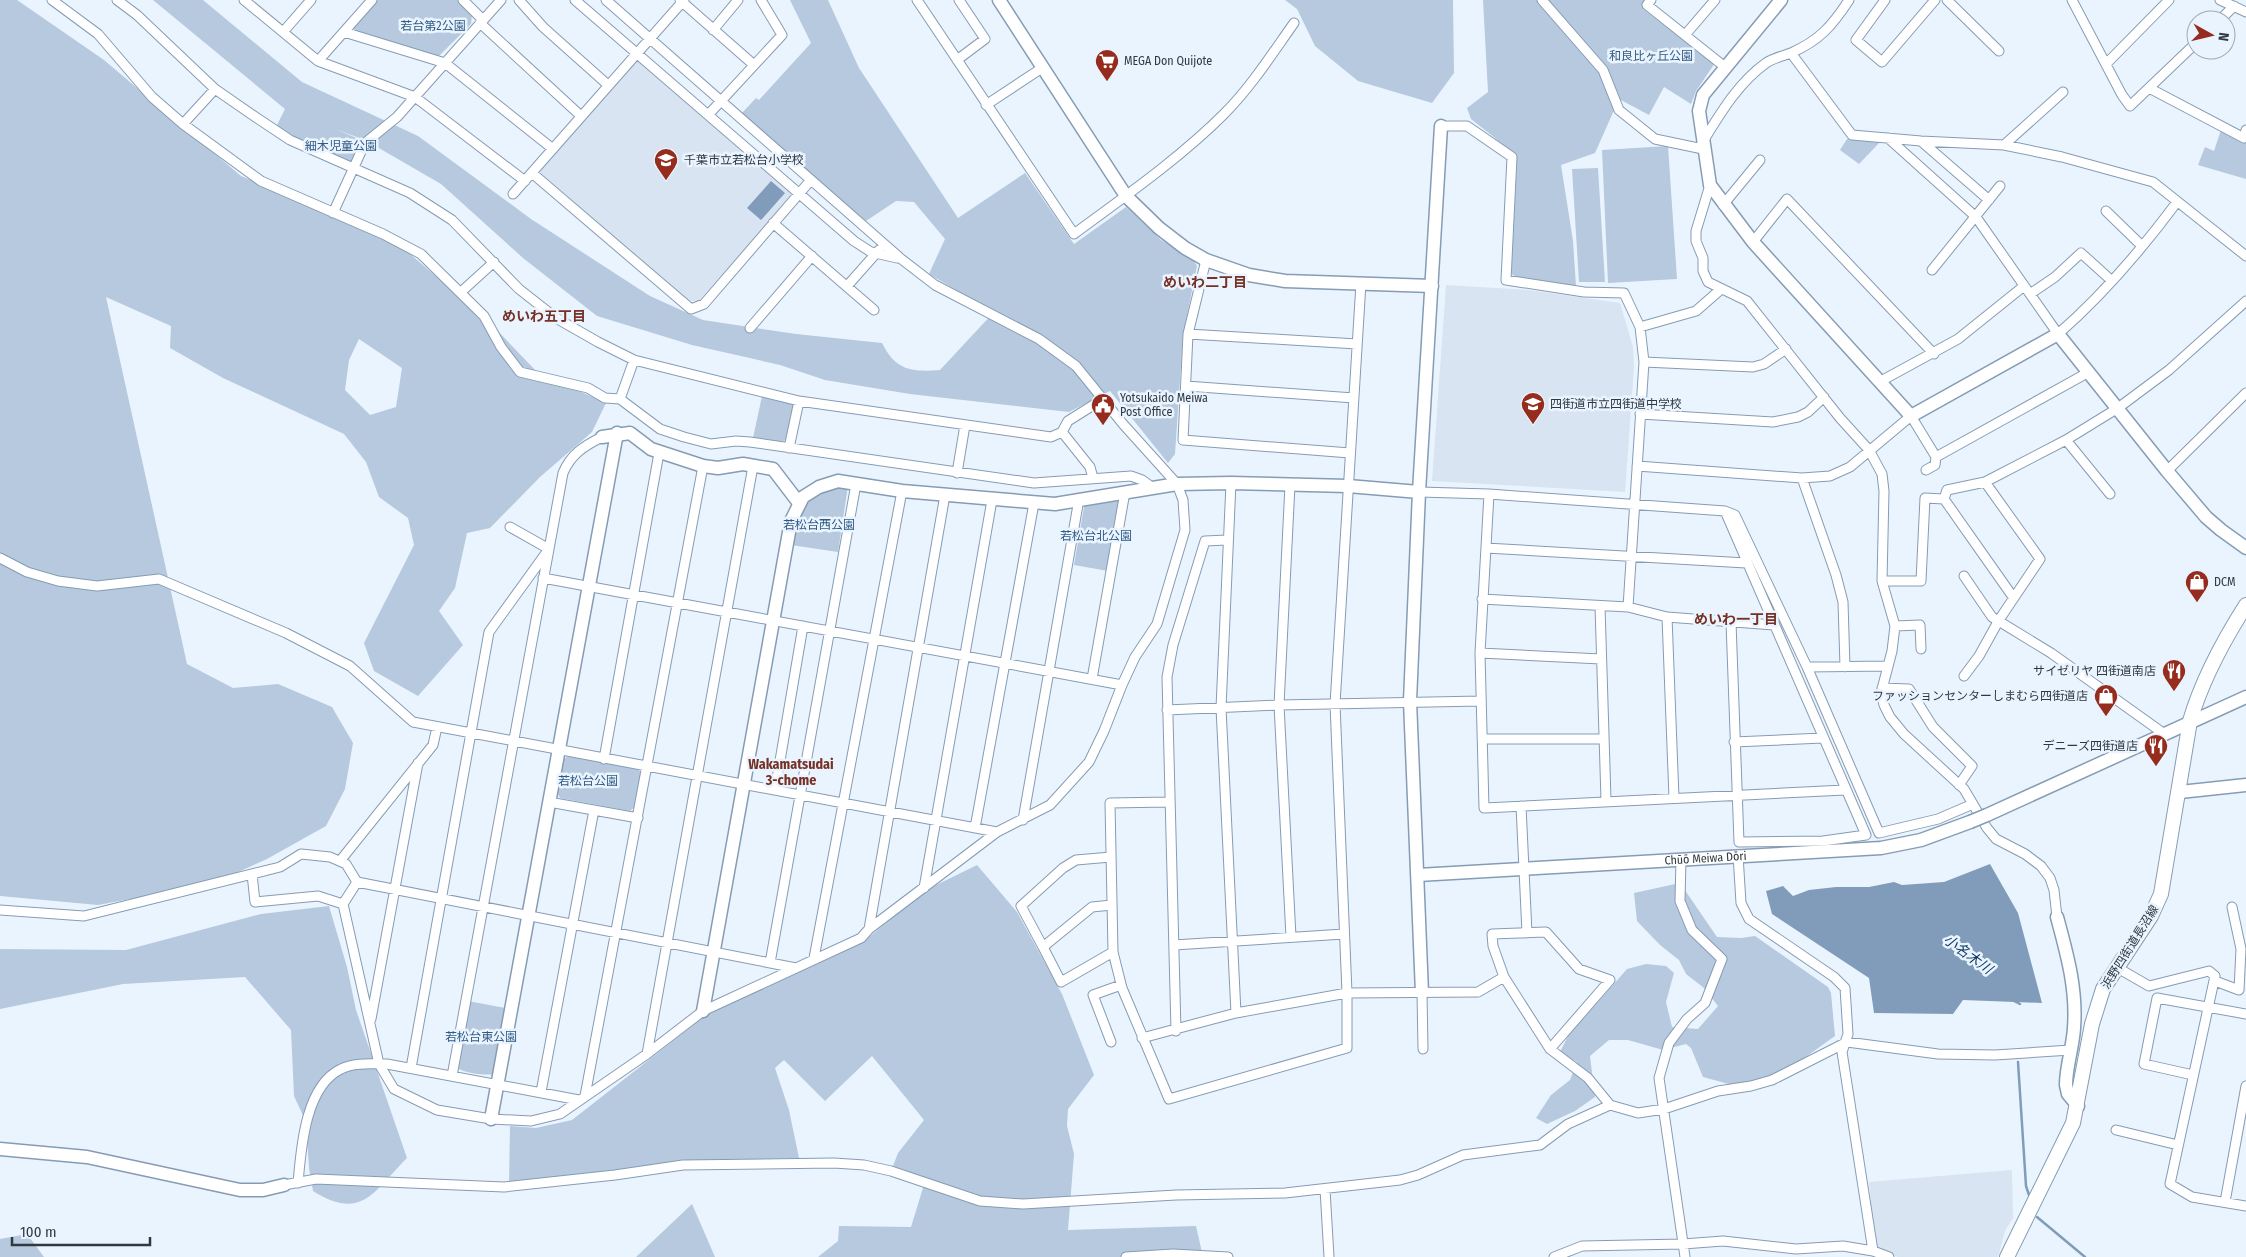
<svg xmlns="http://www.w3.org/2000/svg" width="2246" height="1257" viewBox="0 0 2246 1257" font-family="'Fira Sans Condensed','Noto Sans JP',sans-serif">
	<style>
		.built { fill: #d8e4f1 }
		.green { fill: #b6c9de; fill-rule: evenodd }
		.water { fill: #819cba }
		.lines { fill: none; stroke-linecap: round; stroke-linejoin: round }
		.stream { stroke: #819cba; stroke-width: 2.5 }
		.street-casing { stroke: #859cb4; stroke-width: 11 }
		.secondary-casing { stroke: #859cb4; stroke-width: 15 }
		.primary-casing { stroke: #859cb4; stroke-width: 16 }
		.street { stroke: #fff; stroke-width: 9 }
		.secondary { stroke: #fff; stroke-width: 12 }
		.primary { stroke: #fff; stroke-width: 14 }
		.secondary-bridge-casing { stroke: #859cb4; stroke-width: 15; stroke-linecap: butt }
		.secondary-bridge { stroke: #fff; stroke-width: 12 }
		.labels { text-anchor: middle; stroke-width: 5; stroke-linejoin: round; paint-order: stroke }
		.park-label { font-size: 12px; fill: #315b85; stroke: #eaf4ff }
		.poi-label { font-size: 12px; fill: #303943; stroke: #eaf4ff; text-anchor: start }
		.street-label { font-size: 12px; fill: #303943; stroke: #eaf4ff }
		.neighbourhood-label { font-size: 14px; font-weight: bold; fill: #763126; stroke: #eaf4ff }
		.water-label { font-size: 14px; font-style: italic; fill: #0c385f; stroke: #eaf4ff }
	</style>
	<rect width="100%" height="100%" fill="#eaf4ff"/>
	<!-- built -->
	<path class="built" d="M634,58h8l150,132v5l-93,106h-11l-148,-129 1,-8z
		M1446,285l83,5 91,13 13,44 1,21 -9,124 -193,-11z
		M2012,1170l1,48 -8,13 -7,26h-100l-23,-8 -6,-67z"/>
	<!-- green -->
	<path class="green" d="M0,0h17l87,60 137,116 153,64 97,84 46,48 69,31 -14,29 -52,45 -50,51 -23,5 -12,55 -16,23 24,34 -45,51 -44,-25 -10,-28 50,-98 -6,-27 -29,-21 -13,-35 -22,-28 -121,-56 -53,-30 1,-22 -65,-29 81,367 46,24 45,-4 54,23 21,36 -8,46 -19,37 -59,33 -56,25 -113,21 -98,-9zM359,339l43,29 -6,39 -26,8 -25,-25 4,-30z
		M153,0h50l99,82 116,54 113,83 119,77 53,24 93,14 86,9c14,28 30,29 58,27l54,-58 -65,-38 16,-35 -31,-37 -18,-1 -30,20 -52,-39 -70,-64 1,-2 -3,-3 14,-15 3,2 52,-57 -21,-43h38l31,68 99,150 67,-45 49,71 52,-37 35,33 32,19 4,7 -14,69 -8,119 -7,9 -58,-72 -41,21 -159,-18 -85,-14 -45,-15 -88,-20 -95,-29 -74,-58 -82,-74 -76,-44 -30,-11 29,12 -11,21 -4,2 -47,-22 -26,-15 9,-18z
		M374,0h84l14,15 -1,9 -32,32 -85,-26 -1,-5z
		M1285,0h168l1,73 -22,30 -74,-22 -43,-35 -18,-37z
		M1483,0h162l-2,9 70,54v3l-17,25 -5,13 -27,-17 -15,28 -30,-16 -24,54 -34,12 12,76 3,45 -59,-9 -6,-3 6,-115 -22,-21 -24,-19 -4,-11 21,-16z
		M2221,130l25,12v37l-48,-14 7,-18 9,4z
		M1847,139l34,2 -22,23 -19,-14z
		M1668,146l9,133 -69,4 -6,-133z
		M1598,168l7,114h-26l-7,-113z
		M762,396l32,7 -7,36 -5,3 -29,-4z
		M848,486l-10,66 -47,-7c4,-21 9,-51 34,-58 7,-2 16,-1 23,-1z
		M1118,499l2,3 -12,69 -34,-6 10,-58 3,-4z
		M568,756l70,13 5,6 -6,30 -7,6 -70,-13 -3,-6 7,-33z
		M977,865l40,47 45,82 32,81 -26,34 -1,17 7,28 -6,76 128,-4 7,31h-385l20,-16 1,-15 72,1 15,-49 -33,-12 5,-13 26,-33 -52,-64 -47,45 -41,-41 -9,8 14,42 10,48 -111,3 -179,23 1,-58 26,2 36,-8 138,-108 153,-70 63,-52z
		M1680,883l37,54 24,1 14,-2 73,51 3,6 4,43 -49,35 -50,15 -33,-9 -12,-29 -5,-4 -23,6 -35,-10h-19l-19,16 5,41 -20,14 -28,13 -11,-6 15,-23 19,-15 7,-18 -17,-10 8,-16 59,-67 19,-5 20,2 8,7 -8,29 6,25 26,2 20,-23 -14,-18 -18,-14 -7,-14 -19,-15 -23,-24 -3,-28z
		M329,906l18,61 9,43 51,148c-33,33 -45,64 -94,33l-4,-23 -3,-46 -12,-26 -3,-66 -46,-53 -122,7 -123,25v-60l126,1 135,-36z
		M468,1001l37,7 -11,66c-10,2 -31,-1 -38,-7z
		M692,1204l23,53h-79z
		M27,1234l17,23h-44v-18z"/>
	<!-- water -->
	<path class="water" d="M771,181l14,12 -24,27 -14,-12z
		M1990,864l28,49 24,90 -79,-3 -10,14 -79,-1 -5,-35 -97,-64 -6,-23 17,-5 10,10 16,-6 27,-3h33l25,-5 8,3 42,-3z"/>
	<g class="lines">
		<!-- stream -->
		<path class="stream" d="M2014,1001l6,3
			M2018,1062l8,124 3,9
			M2037,1217l48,40"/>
		<!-- street casing -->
		<g class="street-casing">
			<path id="street" d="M52,0l46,34 54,63 31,27 78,57 122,53 38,20 63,62 17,31 19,25 68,16 17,10 15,1 40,30 24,8 27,7 25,-3 14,1 284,41 97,-7 11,4 11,8
				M117,0l20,15 78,74 39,27 36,24 120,53 42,27 67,69 37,29 42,24 36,18 165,41 252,36 11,-5 6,-11 35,-22
				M244,0l74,61 97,36 110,84
				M463,0l20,20
				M519,0l24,27 65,58
				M575,0l279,241 17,11 26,6
				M680,0l74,65
				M917,0l157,234c50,-37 106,-76 150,-120 27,-27 48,-60 70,-91
				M1542,0l61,70 16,40 36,29 48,10
				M1651,0l-4,5 78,62
				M1885,0l-29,40 26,22 53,-62
				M1947,0l52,51
				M2072,0l50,95 8,11 66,-63
				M2220,0l26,12
				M2220,20l14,-14
				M480,23l101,93
				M713,30l25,-30
				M283,32l28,-32
				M344,32l101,31 108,86
				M1685,35l30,-35
				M1791,53l61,82 69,6 83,4 58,12 91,25 93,74
				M957,60l28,-21 -26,-39
				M318,61l54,-61
				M2106,64l63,-64
				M2149,88l95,50 2,-8
				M986,105l56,-37
				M709,114l73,-79 -21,-35
				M183,124l32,-35
				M1441,126h26l45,31 -6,123 78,12 40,1 16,34 4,35 -16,245
				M1888,138l88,79 82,117c45,-39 84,-85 119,-132
				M1921,141l68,59
				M1702,143c18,-29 36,-60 64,-80 7,-5 17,-7 25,-10 29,-13 41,-27 58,-53
				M2004,145l59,-53
				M532,173l159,136 13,-5 106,-123
				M1710,185l-14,46v10l7,17v13l5,11 39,19 93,117 29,32 13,24 2,17 -2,90 13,45 -3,25 -11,42 3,12 6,12 14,17 60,55 23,39 9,11 29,15 16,12 9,12 4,12 3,27
				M513,194l171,-194
				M1723,205l37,-45
				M2106,211l36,35
				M333,213l32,-70 32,-26 104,-117
				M773,223l101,87
				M1753,242l34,-43 147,155
				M1206,260l-18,74 -5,106 167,13
				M1932,270l68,-84
				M848,285l31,-35
				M461,292l33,-30
				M2030,294l25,-17 26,-24 31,28
				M1640,327l56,-16 24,-21
				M750,328l62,-72
				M1188,334l169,10
				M1644,362l109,5 11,-3 22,-15
				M1881,381l77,-42 66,-53
				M1186,386l168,12
				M620,399l14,-39
				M1640,414l133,8 25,-5 10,-5 16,-15
				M1062,432l28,35 3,11
				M2066,440l44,54
				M789,448l10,-47
				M1637,466l165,12 28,-2 20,-9 61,-51 25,41
				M1926,470l9,-5 1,-8 153,-85
				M2167,471l79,-78
				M957,473l8,-48
				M1802,478l34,97 7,27 2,65
				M1231,483l-10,225 15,305
				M1290,485l-11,220 12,232
				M1419,492l70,2 236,17 10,4 72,152 72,166 59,-14 35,-15
				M1489,494l-9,159 4,155 361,-18
				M1725,511l141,324 -43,6 -84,1 -8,-220
				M1486,548l260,15
				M0,558l27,14 31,9 39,5 62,-7 127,54 64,33 63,56 584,110
				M1964,576l28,41 59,36 112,80
				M543,578l579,107
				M1882,581h39l4,-83 19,1
				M2013,597l-69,-98 3,-9 38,-8 81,-42 52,-32 51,-38 77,-69
				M1482,599l146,8 39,10 107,8
				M1600,606l6,194
				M1667,617l7,181
				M1895,626l25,-1 1,24
				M1480,653l121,6
				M1807,667l81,-1
				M1964,676l15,-20 20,-36 41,-61 -55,-77
				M1092,679l33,-187
				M1882,688l27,1 24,38 39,39 -13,19
				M1167,710l112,-5 202,-4
				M1482,739h121
				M1734,742l89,-4
				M604,759l55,-306
				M775,790l28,-164
				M549,802l89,16
				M1169,802l-59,1 3,149 9,36 47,111 178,-51v-55l-12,-289 26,-421
				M1521,806l6,127
				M1023,820l56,-321
				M975,828l59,-325
				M1738,855l3,48 8,16 85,58 11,11 3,46 -6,18 31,199
				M1111,857l-35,3 -13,8 -42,38 22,41 49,-40 20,-2
				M1681,859l-1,42 12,29 30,29 -17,44 -18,16 -18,24 -10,35 26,179
				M340,861l93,-116 4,-18
				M252,874l3,28 63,-6 25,8 36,160 15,25 43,21 54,9 40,2 29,-7 87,-60 56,-43 158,-73 8,-9 128,-97 53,-27 39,-43 15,-31 18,-46 13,-28 22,-33 28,-94 -2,-30 -6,-16 -54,-60 -47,-58 -37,-27 -104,-54 -35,-27 -294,-258
				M357,882l439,86
				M924,888l68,-388
				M0,910l84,6 196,-49 21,-13 29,3 16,7 11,18 -14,22
				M869,929l76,-434
				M1174,945l170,-11
				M1043,947l18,35 52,-30
				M814,958l88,-467
				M770,963l86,-479
				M2116,967l33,19 60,-15 6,5 -45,208 22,13 54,9
				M2215,981l24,9 2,-41 -9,-42
				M1422,993l1,56
				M371,1019l47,-256
				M1176,1031l-9,-354 6,-32 32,-104 22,-1
				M1142,1038l94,-25 111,-20 131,-1 26,-15
				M1111,1042l-18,-47 28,-10
				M1550,1049l60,-69 -31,-11 -33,-37 -54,2 1,12 11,31 46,72 38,29 22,27 28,8 26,-4 54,-18 33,-5 21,-6 75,-38 91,12 57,1 76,-5
				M647,1054l106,-588
				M411,1068l78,-436 60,-83 -39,-22
				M2193,1075l-49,-11 13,-66 89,16
				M452,1076l111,-603c8,-19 21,-27 39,-36
				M541,1092l53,-282
				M585,1096l118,-630
				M2116,1130l62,15
				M298,1183c3,-34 7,-97 43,-114 13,-7 32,-5 46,-5l192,36
				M284,1185l32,-6 188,8 111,-12 68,-10 151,-2 30,2 27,6 89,30 43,3 153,-9 109,-2 115,-13 18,-5 45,-20 77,-10 28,-21 42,-19
				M1325,1189l4,68
				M2225,1202l21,-116
				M1126,1257l47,-3 55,3
				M1554,1257l28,-11 101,-2 40,-3 73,8 47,-3 30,5 16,6"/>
		</g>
		<!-- secondary casing -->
		<g class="secondary-casing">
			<g id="secondary">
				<path d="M999,0l127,196 33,32 26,20 21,12 43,15 36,6 147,5"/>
				<path d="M1781,0l-78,95 -4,16 11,74 43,57 158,174 147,-82 109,137 39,46 15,13 25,18"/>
				<path d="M602,437l28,-4 21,16 52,17 15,2 25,-4 30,5 26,34"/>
				<path d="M2180,792l66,-7"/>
				<path d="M1987,815l259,-118"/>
				<path id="s1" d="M1418,875l463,-27 40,-8 49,-18"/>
				<path d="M2057,917c10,37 20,72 17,111 -1,19 -8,38 -8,57l2,9 10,12"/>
				<path d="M1422,993l-12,-292 9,-209 22,-366"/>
				<path d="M703,1011l88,-490 12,-24 16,-10 19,-6 64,10 153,13 122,-20 54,-1 117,3 71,6"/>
				<path d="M491,1119l126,-686"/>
				<path d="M0,1149l87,8 153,33h23l21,-5"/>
			</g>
		</g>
		<!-- primary casing -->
		<g class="primary-casing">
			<path id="primary" d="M2007,1257l66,-134 19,-99 11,-35 48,-73 10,-22 29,-173c12,-41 33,-80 56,-116"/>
		</g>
		<!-- street -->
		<use href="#street" class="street"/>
		<!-- secondary -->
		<use href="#secondary" class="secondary"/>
		<!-- primary -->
		<use href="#primary" class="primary"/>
		<!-- secondary-bridge casing -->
		<g class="secondary-bridge-casing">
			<path id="secondary-bridge" d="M1970,822l17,-7"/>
		</g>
		<!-- secondary-bridge -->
		<use href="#secondary-bridge" class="secondary-bridge"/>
	</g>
	<!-- icons -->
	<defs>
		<g id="supermarket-pin" transform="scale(1.25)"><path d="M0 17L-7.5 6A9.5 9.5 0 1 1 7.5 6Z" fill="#962c1d" stroke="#eaf4ff"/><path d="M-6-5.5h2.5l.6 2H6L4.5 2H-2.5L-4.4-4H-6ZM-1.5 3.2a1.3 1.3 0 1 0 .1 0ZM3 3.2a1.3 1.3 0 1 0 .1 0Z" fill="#fff"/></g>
		<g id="school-pin" transform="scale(1.25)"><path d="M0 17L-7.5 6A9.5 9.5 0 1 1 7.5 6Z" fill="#962c1d" stroke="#eaf4ff"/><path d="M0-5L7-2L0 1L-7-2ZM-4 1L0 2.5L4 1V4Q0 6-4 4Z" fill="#fff"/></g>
		<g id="civic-pin" transform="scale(1.25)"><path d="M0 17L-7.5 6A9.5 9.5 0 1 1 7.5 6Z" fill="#962c1d" stroke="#eaf4ff"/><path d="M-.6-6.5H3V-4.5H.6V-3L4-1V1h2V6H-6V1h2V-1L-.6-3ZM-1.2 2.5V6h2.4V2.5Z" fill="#fff"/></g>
		<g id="shop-pin" transform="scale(1.25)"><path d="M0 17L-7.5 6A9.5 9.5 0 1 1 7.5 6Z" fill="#962c1d" stroke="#eaf4ff"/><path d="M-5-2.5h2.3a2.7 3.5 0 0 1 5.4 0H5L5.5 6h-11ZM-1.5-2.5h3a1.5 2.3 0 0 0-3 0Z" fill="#fff"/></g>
		<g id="restaurant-pin" transform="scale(1.25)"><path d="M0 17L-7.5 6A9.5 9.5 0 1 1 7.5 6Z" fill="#962c1d" stroke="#eaf4ff"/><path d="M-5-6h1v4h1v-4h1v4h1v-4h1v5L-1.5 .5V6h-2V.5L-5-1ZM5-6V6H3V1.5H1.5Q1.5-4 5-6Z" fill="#fff"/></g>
	</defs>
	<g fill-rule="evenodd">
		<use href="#supermarket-pin" x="1107" y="61"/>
		<use href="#school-pin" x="666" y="160"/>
		<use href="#school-pin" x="1533" y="404"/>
		<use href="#civic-pin" x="1103" y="405"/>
		<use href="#shop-pin" x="2197" y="582"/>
		<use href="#restaurant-pin" x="2174" y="671"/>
		<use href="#shop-pin" x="2106" y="696"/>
		<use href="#restaurant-pin" x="2156" y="746"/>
	</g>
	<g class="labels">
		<!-- park labels -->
		<g class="park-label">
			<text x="433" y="30">若台第2公園</text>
			<text x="1651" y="60">和良比ヶ丘公園</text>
			<text x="341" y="150">細木児童公園</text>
			<text x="819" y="529">若松台西公園</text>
			<text x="1096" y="540">若松台北公園</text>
			<text x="588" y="785">若松台公園</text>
			<text x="481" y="1041">若松台東公園</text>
		</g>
		<!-- poi labels -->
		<g class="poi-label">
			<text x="1124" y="65">MEGA Don Quijote</text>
			<text x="684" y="164">千葉市立若松台小学校</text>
			<text x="1120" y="402">Yotsukaido Meiwa<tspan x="1120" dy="14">Post Office</tspan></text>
			<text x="1550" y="408">四街道市立四街道中学校</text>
			<text x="2214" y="586">DCM</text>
			<text x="2156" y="675" text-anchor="end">サイゼリヤ 四街道南店</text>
			<text x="2088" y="700" text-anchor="end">ファッションセンターしまむら四街道店</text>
			<text x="2138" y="750" text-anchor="end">デニーズ四街道店</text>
		</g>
		<!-- street labels -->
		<g class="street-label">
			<text dy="4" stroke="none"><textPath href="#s1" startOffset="288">Chūō Meiwa Dōri</textPath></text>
			<text transform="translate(2130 947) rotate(-58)" y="4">浜野四街道長沼線</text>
		</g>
		<!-- neighbourhood labels -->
		<g class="neighbourhood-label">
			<text x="1205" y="287">めいわ二丁目</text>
			<text x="544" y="321">めいわ五丁目</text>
			<text x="1736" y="624">めいわ一丁目</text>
			<text x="791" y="769">Wakamatsudai<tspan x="791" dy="16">3-chome</tspan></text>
		</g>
		<!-- water labels -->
		<g class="water-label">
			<text transform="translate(1968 954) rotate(36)" y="5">小名木川</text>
		</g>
	</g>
	<!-- north arrow -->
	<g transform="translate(2211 35) rotate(98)"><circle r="24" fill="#eaf4ff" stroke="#a0a9b4"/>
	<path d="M0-4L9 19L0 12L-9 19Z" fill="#962c1d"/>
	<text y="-8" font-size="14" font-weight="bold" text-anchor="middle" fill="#303943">N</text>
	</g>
	<!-- scale -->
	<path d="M12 1237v8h138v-8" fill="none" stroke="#303943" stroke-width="2.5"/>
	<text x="20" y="1237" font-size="15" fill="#303943" stroke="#eaf4ff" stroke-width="4" paint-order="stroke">100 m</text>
</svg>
